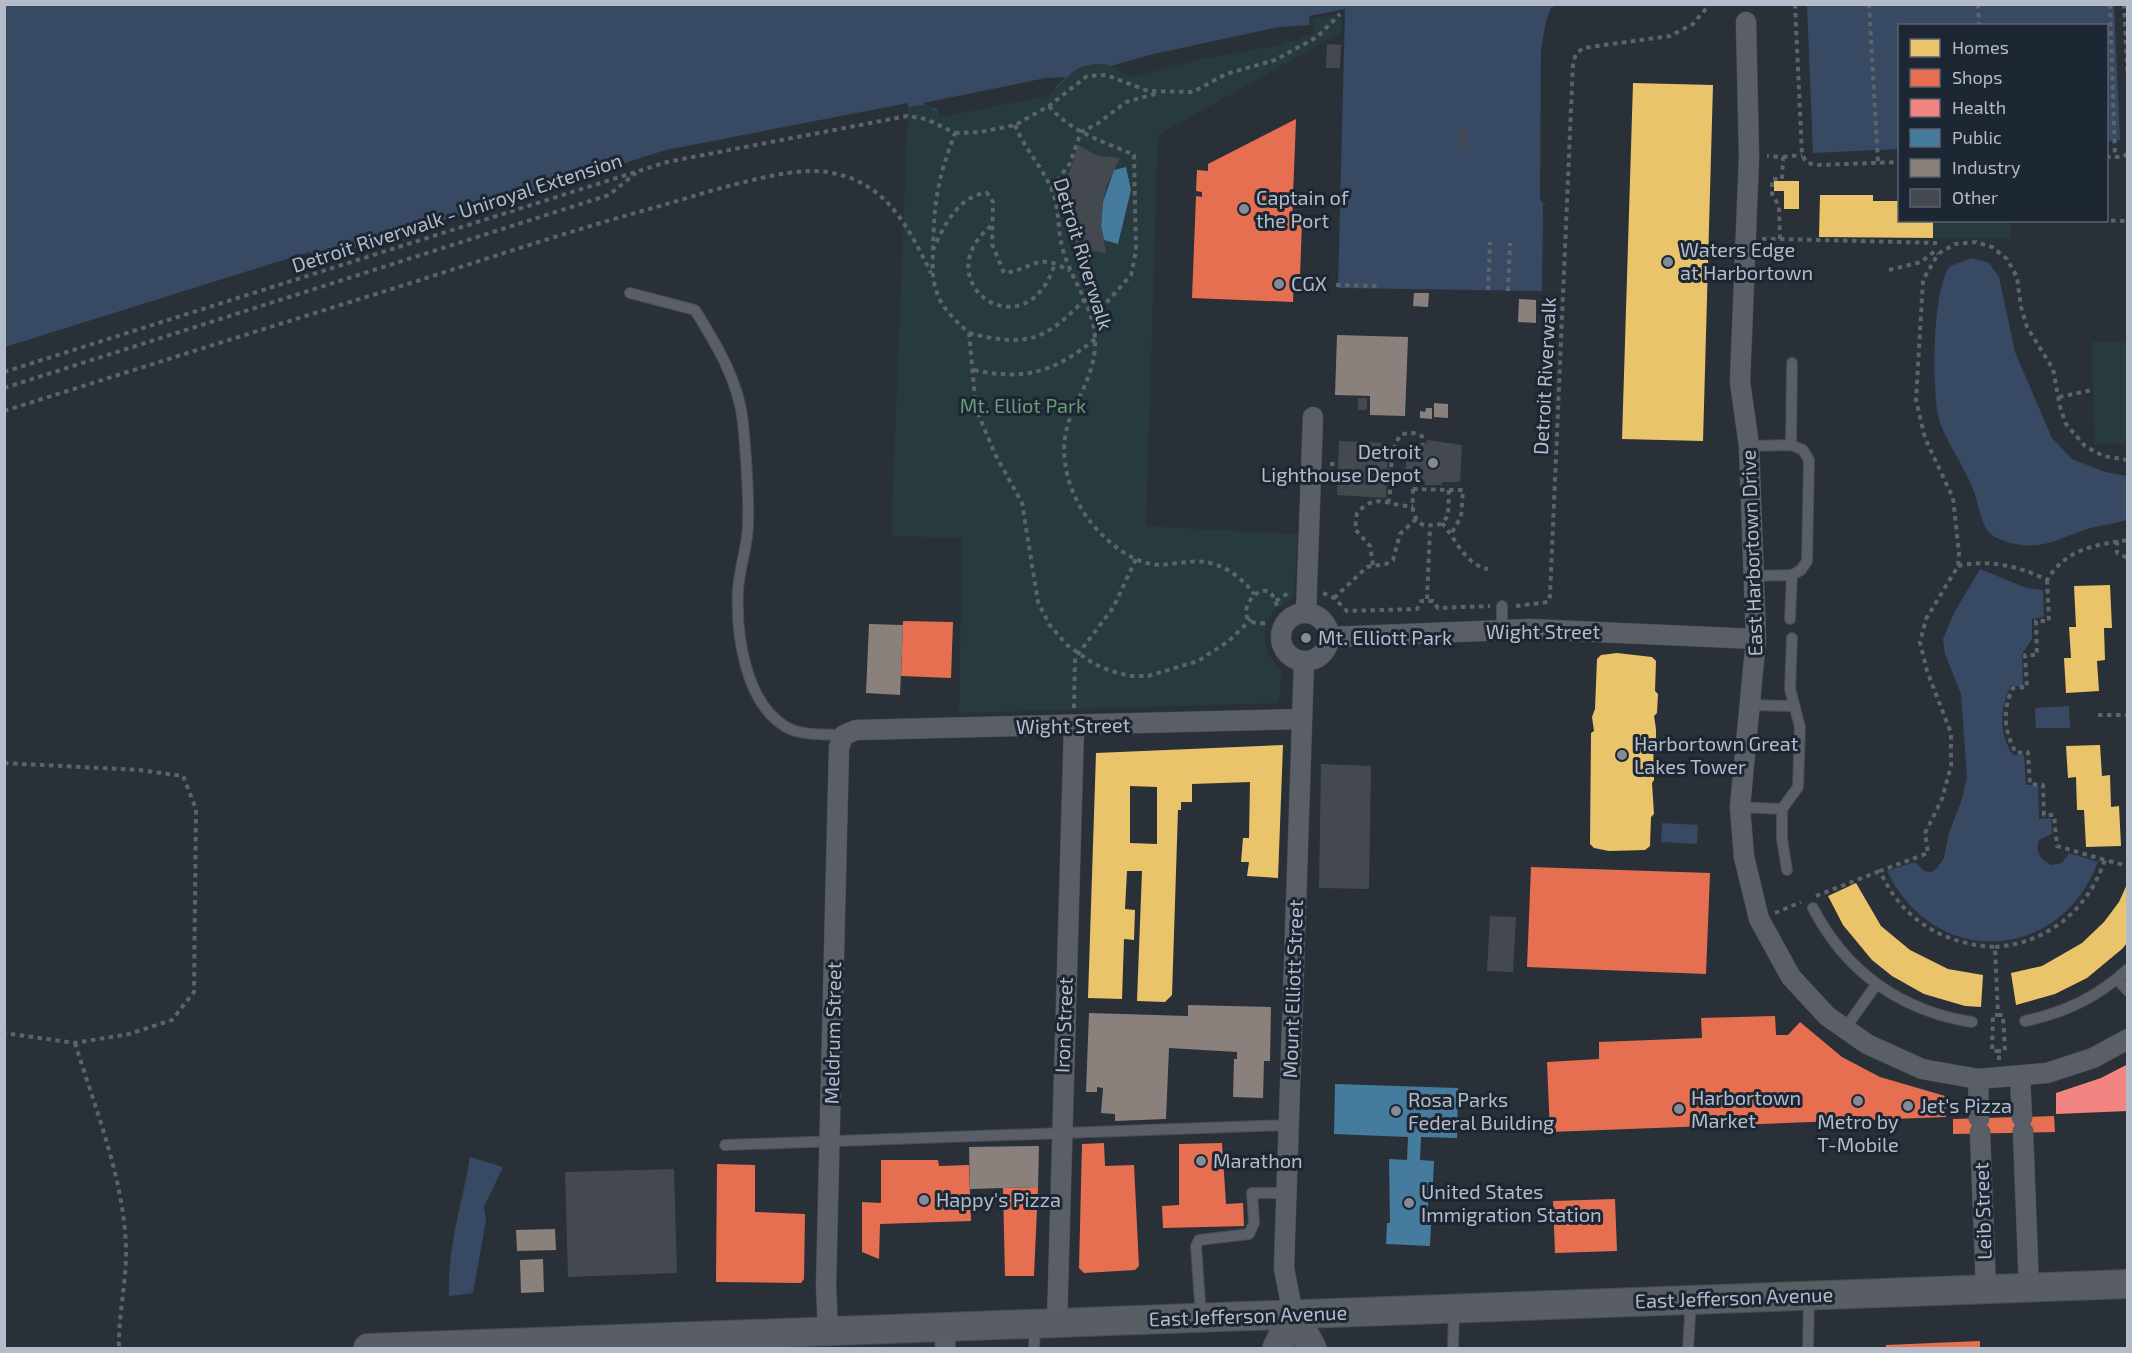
<svg xmlns="http://www.w3.org/2000/svg" width="2132" height="1353" viewBox="0 0 2132 1353" font-family="'Exo 2',sans-serif">
	<style>
		.green { fill: #273a3e }
		.water { fill: #384963 }
		.pier { fill: #2a3038 }
		.homes { fill: #e9c46a; fill-rule: evenodd }
		.shops { fill: #e76f51 }
		.health { fill: #f28482 }
		.public { fill: #457b9d }
		.industry { fill: #8a817c }
		.building { fill: #444950 }
		.lines { fill: none; stroke-linecap: round; stroke-linejoin: round }
		.lane-casing { stroke: #484c53; stroke-width: 12 }
		.street-casing { stroke: #484c53; stroke-width: 21 }
		.secondary-casing { stroke: #484c53; stroke-width: 30 }
		.path { stroke: #5d636a; stroke-width: 4; stroke-dasharray: 4.5 4.5; stroke-linecap: butt }
		.lane { stroke: #5a5e66; stroke-width: 10 }
		.street { stroke: #5a5e66; stroke-width: 20 }
		.secondary { stroke: #595d64; stroke-width: 28 }
		.poi-dot { fill: #848b96; stroke: #1d2633; stroke-width: 2 }
		.labels { text-anchor: middle; stroke-width: 6; stroke-linejoin: round; paint-order: stroke }
		.poi-label { font-size: 20px; fill: #b4bcc9; stroke: #1d2633; text-anchor: start }
		.street-label { font-size: 20px; fill: #b4bcc9; stroke: #1d2633 }
		.park-label { font-size: 20px; fill: #6b9a76; stroke: #1d2633 }
	</style>
	<rect width="100%" height="100%" fill="#2a3038"/>
	<!-- green -->
	<path class="green" d="M1345,9l-1,22 -186,104 -12,391 152,8 -4,61c-4,7 -13,10 -19,15 -18,19 -10,47 7,61l-3,32 -320,10 3,-175 -71,-2 17,-429 15,-4 13,6 115,-17 22,-22 13,-5 12,-1 17,3 184,-27 10,-24z
		M1933,221h78v18l-78,-1z
		M2127,341v103l-32,1 -4,-103z"/>
	<!-- water -->
	<path class="water" d="M5,5h1654l-100,18 -3,7 -7,175h-6l-1,86 -204,-3 7,-278 -35,6 1,17h-11l-1,7h-13l-158,35c-13,-8 -24,-13 -39,-10 -21,3 -26,23 -41,28 -34,11 -74,14 -109,21l-11,-10 -20,3v-4l-242,47 -347,109 -10,-7 -304,95z
		M1807,5h307l6,135 -13,1 -1,-115h-206l-1,123 -86,4z
		M1972,258l17,5 10,14 16,75 37,86 20,21 33,13 22,4v44c-13,4 -27,5 -40,9 -34,12 -54,26 -92,8 -15,-8 -16,-34 -22,-48 -9,-23 -24,-43 -33,-66 -9,-27 -8,-135 10,-157z
		M1980,569l46,19 17,2 1,27 -12,2v20l-10,15 1,33 -12,-2c-11,24 -13,47 2,70h11l2,30h12l1,34 12,-1 1,16 -13,6c-5,12 3,21 13,25l10,-2 7,-10 29,9c-39,102 -164,107 -211,9l28,-9 9,9 7,1 6,-4 7,-10 5,-25 13,-34 5,-22 -6,-83 -16,-40 -2,-15 11,-26z
		M2069,706l1,22h-34l-1,-20z
		M1662,823l36,2 -1,19 -36,-2z
		M470,1157l33,10 -19,40 2,13 -13,73 -24,3c-2,-48 13,-91 21,-139z"/>
	<!-- pier -->
	<path class="pier" d="M1558,5h104l-2,2 -99,18 -2,6 -7,174h-3l-6,-1 -3,-5 1,-149 5,-29 5,-13z
		M1345,9l-1,22 -3,2 1,-20 -29,6v16l-11,1 -2,7 -1,-3h-13l-5,5 -79,14 -70,18 -21,-11 38,-11 130,-28 31,-2 -1,-9z
		M1066,77l-18,19 -108,21 -4,-8 -13,-6 123,-25z"/>
	<!-- homes -->
	<path class="homes" d="M1633,83l80,2 -10,356 -81,-2z
		M1774,181h25v28h-15v-18h-10z
		M1820,195h53v6h27v19h33v18l-114,-1z
		M2110,585l2,43h-8l1,32 -8,1 2,30 -33,2 -2,-35h7l-2,-31h7l-2,-41z
		M1617,653l35,4 4,4 -1,30 3,3 -1,19 -3,3 2,13v9l-3,2 1,40 -2,3 2,31 -3,3 -1,29 -5,4 -36,1 -15,-3 -4,-4 1,-111 3,-2 -2,-14 3,-8 2,-50 4,-4z
		M1283,745l-5,133 -31,-2 2,-14h-8l2,-24h6l1,-56 -58,2v18h-11v8h-3l-6,185 -7,7 -28,-1 5,-130h-15l-2,38 10,1 -1,30 -10,-1 -2,60 -34,-1 8,-245zM1130,786l27,1v57l-27,-1z
		M2100,745l2,31 8,-1 1,32 8,-1 2,40 -35,1 -2,-37h-7l-1,-33 -8,1 -2,-32z
		M2128,882v60l-6,7 -35,29 -32,16 -39,11 -5,-32 31,-7 40,-23 22,-21 15,-20z
		M1856,883l25,43 29,24 38,19 35,6 -2,32 -16,-1 -41,-12 -32,-18 -20,-16 -29,-35 -15,-29z"/>
	<!-- shops -->
	<path class="shops" d="M1296,119l-3,76h-6v5l6,1 -1,21h10l-2,54 -6,-1 -1,27 -101,-4 4,-102 6,1v-5l-6,-1 1,-21 11,1v-7z
		M903,621l50,1 -2,56 -50,-2z
		M1531,867l179,6 -4,101 -179,-7z
		M1775,1016l1,19h12l12,-13 42,35 38,20 65,19 1,21 -396,15 -3,-70 52,-3v-17l103,-4 -1,-20z
		M2054,1116l1,16 -102,2v-15z
		M1104,1143l1,23 29,-1 5,101 -4,4 -51,3 -5,-5 3,-124z
		M1222,1143l4,61 17,-1 1,23 -81,2 -1,-22 17,-1v-61z
		M881,1160h57l1,6 30,-1 2,56 -91,3 -1,35 -17,-7v-50l19,1z
		M717,1164l38,1v47l50,2 -1,65 -3,4 -85,-1z
		M1038,1187l-4,89h-29l-2,-88z
		M1615,1199l2,52 -62,2 -2,-52z
		M1980,1341v7h-94v-3z"/>
	<!-- health -->
	<path class="health" d="M2128,1064v47l-72,3v-21l45,-15z"/>
	<!-- public -->
	<path class="public" d="M1126,167l5,23 -13,54 -14,-4 -3,-14 2,-24 11,-32z
		M1335,1084l123,4 -1,50 -36,-1 -1,23 14,1 -1,21h-4l-2,43h4l-1,21 -44,-2 1,-21h3l-1,-64 18,1 1,-23 -74,-3z"/>
	<!-- industry -->
	<path class="industry" d="M1414,293h15l-1,14 -15,-1z
		M1519,299l17,1v23l-18,-1z
		M1337,335l71,2 -3,79 -35,-1v-19l-35,-1z
		M1434,403l14,1v14l-14,-1z
		M1426,408h6v11l-12,-1v-7l5,1z
		M869,624l34,1 -3,70 -34,-2z
		M1188,1005l83,2 -1,54h-6l-1,37 -30,-1 1,-38h3v-7l-68,-4 -3,71 -51,2v-7l-14,-1 2,-25 -6,-1v5h-11l3,-79 99,3z
		M1039,1146l-1,41 -68,2 -1,-42z
		M555,1229l1,21 -39,1 -1,-21z
		M543,1259l1,33 -23,1 -1,-33z"/>
	<!-- building -->
	<path class="building" d="M1327,44l14,1 -1,23h-14z
		M1459,130h8v18l-8,-1z
		M1078,145l20,11 22,2 -13,27 -4,17 -2,24 5,27 -16,-3 -15,3 1,-21 -2,-21 -5,-15 -9,-13 10,-12z
		M1358,398h9v12h-9z
		M1427,440l35,5 -2,37h-18v3h-17v-4l-20,-1 2,-37 19,1z
		M1339,441l49,2 -2,55 -49,-3z
		M1321,764l50,2 -2,123 -50,-1z
		M1490,916l26,1 -3,55 -26,-1z
		M674,1169l3,104 -109,4 -3,-105z"/>
	<g class="lines">
		<!-- lane casing -->
		<g class="lane-casing">
			<path id="lane" d="M630,293l65,17c21,34 44,71 48,113 3,32 6,67 5,100 0,23 -9,45 -10,68 -2,43 7,112 48,136 15,9 41,7 58,8
				M1749,446l42,-1
				M1755,576l37,-1
				M1502,606v24
				M1790,619l2,-44 9,-5 6,-9 2,-101 -6,-10 -12,-5 1,-82
				M1750,705l44,1
				M1740,807l42,2
				M1787,870l-5,-31v-30l16,-22 2,-60 -10,-38 2,-51
				M1813,908c33,64 88,103 159,114
				M2117,979l11,12
				M2025,1021c40,-8 73,-24 103,-52
				M1844,1030l32,-45
				M725,1145l564,-20
				M1201,1317l-5,-71 3,-6 50,-6 5,-11 -2,-30h34
				M1034,1348l1,-23
				M1453,1348l1,-39
				M1688,1348l3,-48
				M1808,1348l1,-50"/>
		</g>
		<!-- street casing -->
		<g class="street-casing">
			<path id="street" d="M1746,22l3,135 -9,225 9,64 7,193 -16,168 4,50 15,62 32,58 36,39 40,28 55,25 56,10 69,-6 46,-15 35,-19
				M1281 637a24 24 0 1 1 48 0a24 24 0 1 1-48 0Z
				M1306,613l7,-196
				M1329,637l201,-8 226,10
				M2020,1076l2,41
				M1978,1079l1,39
				M2023,1132l6,156
				M1980,1133l6,156
				M1293,1314l-9,-46 20,-606
				M1057,1323l17,-597
				M828,1331l-2,-45 13,-539 5,-12 12,-5 446,-11
				M945,1348l1,-21"/>
		</g>
		<!-- secondary casing -->
		<g class="secondary-casing">
			<path id="secondary" d="M1293,1314l19,34
				M368,1348l1760,-64
				M1277,1348l16,-34"/>
		</g>
		<!-- path -->
		<path class="path" d="M1795,4l7,151 5,8 11,2 82,-3
			M1869,4l9,159
			M1978,4l1,22
			M2110,4l5,153
			M2124,4l4,78
			M1049,106c21,26 56,36 85,49l2,96 -5,24 -39,44
			M1015,125c10,25 26,40 36,63 9,19 6,43 12,62 9,32 31,56 32,90 1,27 -12,49 -23,73 -16,36 -6,76 17,107 14,18 35,37 58,43 13,4 27,0 41,-1 26,-4 51,11 66,32
			M955,133l26,-1 34,-7 34,-19 38,-30 19,-1 42,16 45,1 33,-18 49,-14 42,-23 23,-23
			M1783,157l19,-2
			M2106,157h17l5,-4
			M1052,188l18,-25 11,-31 16,-8 29,-22 32,-9
			M2084,220l44,1
			M991,226c-68,56 36,129 64,37
			M1762,239h18l-1,-33 -7,-12v-15h10l1,-22 -16,-1
			M1780,239l157,4
			M933,250c10,-23 26,-55 54,-57l6,9 -1,42 12,29c31,-4 32,-22 66,-2
			M1889,270l32,-8 14,-11 3,3
			M1336,285l43,1
			M1488,290l2,-48
			M1508,291l2,-48
			M969,333c57,14 75,9 116,-34
			M974,370c50,11 81,2 121,-31
			M4,372l663,-210 240,-46 19,3 29,14c-18,48 -21,68 -22,119 -1,17 -1,33 8,50 7,12 17,21 28,31l7,76 19,45 27,49 16,99 11,22 18,21 27,19 17,7 19,5h18l50,-15 31,-20 22,-22
			M4,388l605,-193 27,-22
			M2059,397l33,-7
			M4,411c130,-41 259,-82 388,-122 85,-27 171,-56 257,-80 45,-12 135,-44 178,-37 59,9 80,53 104,101
			M1330,464h8
			M1329,471l9,2
			M1386,471h7
			M1413,489l36,1 -1,26 -7,8 -16,2c-16,-8 -12,-23 -12,-37z
			M1449,490h14l-2,27 -10,17
			M1388,503c6,-22 -2,-53 14,-69l12,-1 8,3 1,8
			M1442,523c15,17 22,41 46,46
			M2117,541v12l11,5
			M1373,565l-3,-19 -15,-17 2,-16c20,-22 31,-6 56,-7
			M1958,566c30,-7 62,0 89,14 19,-31 47,-35 81,-40
			M2047,580l2,41h-13l1,34h-12l2,32 -14,1c-11,22 -9,43 3,65l12,-1 2,32 13,1 1,30h10l3,31 48,14
			M1323,593l11,5 13,13 70,-2 4,-8h12l5,7 52,-2
			M1334,598l33,-31 19,-3 7,-4 7,-26 16,-15
			M1427,599l3,-72
			M1276,601l14,-9
			M1516,606l32,-4 2,-6 23,-533 3,-9 7,-6 87,-12 23,-12 17,-20
			M1265,623c-44,5 1,-61 12,-17
			M1074,708l1,-50 38,-50 23,-49
			M2098,715h30
			M4,763l135,7 44,6 13,33 -2,183 -22,28 -43,14 -54,9 -71,-10
			M1816,896l64,-25
			M1775,913l26,-11
			M1995,947c54,-4 93,-38 110,-87l23,6
			M1998,1015h5l2,36h-6
			M75,1043c20,65 49,136 51,205 1,33 -8,67 -7,100
			M1999,1060v-9h-7l1,-36h5l-3,-68c-52,-3 -93,-27 -115,-76l48,-18 -3,-20 17,-34 9,-33v-33l-24,-62 -7,-29 6,-23 32,-53 1,-13 -6,-55 -28,-60 -9,-38 7,-120 15,-26 17,-10 21,-2 16,5 15,12 10,18 4,30 6,20 26,42 7,38 6,17 19,22 18,10 25,4"/>
		<!-- lane -->
		<use href="#lane" class="lane"/>
		<!-- street -->
		<use href="#street" class="street"/>
		<!-- secondary -->
		<use href="#secondary" class="secondary"/>
	</g>
	<!-- markers -->
	<g class="poi-dot">
		<circle cx="1244" cy="209" r="6"/>
		<circle cx="1668" cy="262" r="6"/>
		<circle cx="1279" cy="284" r="6"/>
		<circle cx="1433" cy="463" r="6"/>
		<circle cx="1306" cy="638" r="6"/>
		<circle cx="1622" cy="755" r="6"/>
		<circle cx="1858" cy="1101" r="6"/>
		<circle cx="1908" cy="1106" r="6"/>
		<circle cx="1679" cy="1109" r="6"/>
		<circle cx="1396" cy="1111" r="6"/>
		<circle cx="1201" cy="1161" r="6"/>
		<circle cx="924" cy="1200" r="6"/>
		<circle cx="1409" cy="1203" r="6"/>
	</g>
	<g class="labels">
		<!-- poi labels -->
		<g class="poi-label">
			<text x="1256" y="205">Captain of<tspan x="1256" dy="23">the Port</tspan></text>
			<text x="1680" y="257">Waters Edge<tspan x="1680" dy="23">at Harbortown</tspan></text>
			<text x="1291" y="291">CGX</text>
			<text x="1421" y="459" text-anchor="end">Detroit<tspan x="1421" dy="23">Lighthouse Depot</tspan></text>
			<text x="1318" y="645">Mt. Elliott Park</text>
			<text x="1634" y="751">Harbortown Great<tspan x="1634" dy="23">Lakes Tower</tspan></text>
			<text x="1691" y="1105">Harbortown<tspan x="1691" dy="23">Market</tspan></text>
			<text x="1408" y="1107">Rosa Parks<tspan x="1408" dy="23">Federal Building</tspan></text>
			<text x="1920" y="1113">Jet's Pizza</text>
			<text x="1858" y="1129" text-anchor="middle">Metro by<tspan x="1858" dy="23">T-Mobile</tspan></text>
			<text x="1213" y="1168">Marathon</text>
			<text x="1421" y="1199">United States<tspan x="1421" dy="23">Immigration Station</tspan></text>
			<text x="936" y="1207">Happy's Pizza</text>
		</g>
		<!-- street labels -->
		<g class="street-label">
			<text transform="translate(457 213) rotate(-18)" y="7">Detroit Riverwalk - Uniroyal Extension</text>
			<text transform="translate(1083 254) rotate(73)" y="7">Detroit Riverwalk</text>
			<text transform="translate(1545 376) rotate(-87)" y="7">Detroit Riverwalk</text>
			<text transform="translate(1752 553) rotate(-92)" y="7">East Harbortown Drive</text>
			<text x="1543" y="639">Wight Street</text>
			<text transform="translate(1073 726) rotate(-1)" y="7">Wight Street</text>
			<text transform="translate(1293 989) rotate(-88)" y="7">Mount Elliott Street</text>
			<text transform="translate(1064 1025) rotate(-88)" y="7">Iron Street</text>
			<text transform="translate(833 1033) rotate(-89)" y="7">Meldrum Street</text>
			<text transform="translate(1983 1211) rotate(-92)" y="7">Leib Street</text>
			<text transform="translate(1734 1298) rotate(-2)" y="7">East Jefferson Avenue</text>
			<text transform="translate(1248 1316) rotate(-2)" y="7">East Jefferson Avenue</text>
		</g>
		<!-- park labels -->
		<g class="park-label">
			<text x="1023" y="413">Mt. Elliot Park</text>
		</g>
	</g>
	<!-- border -->
	<rect width="2132" height="1353" fill="none" stroke="#b4bcc9" stroke-width="12"/>
	<!-- legend -->
	<rect x="1898" y="24" width="210" height="198" fill="#1d2633" stroke="#59626f" stroke-width="1.5"/>
	<rect x="1910" y="39" width="30" height="18" fill="#e9c46a" stroke="#59626f" stroke-width="1.5"/>
	<text x="1952" y="54" font-size="18" fill="#b4bcc9">Homes</text>
	<rect x="1910" y="69" width="30" height="18" fill="#e76f51" stroke="#59626f" stroke-width="1.5"/>
	<text x="1952" y="84" font-size="18" fill="#b4bcc9">Shops</text>
	<rect x="1910" y="99" width="30" height="18" fill="#f28482" stroke="#59626f" stroke-width="1.5"/>
	<text x="1952" y="114" font-size="18" fill="#b4bcc9">Health</text>
	<rect x="1910" y="129" width="30" height="18" fill="#457b9d" stroke="#59626f" stroke-width="1.5"/>
	<text x="1952" y="144" font-size="18" fill="#b4bcc9">Public</text>
	<rect x="1910" y="159" width="30" height="18" fill="#8a817c" stroke="#59626f" stroke-width="1.5"/>
	<text x="1952" y="174" font-size="18" fill="#b4bcc9">Industry</text>
	<rect x="1910" y="189" width="30" height="18" fill="#444950" stroke="#59626f" stroke-width="1.5"/>
	<text x="1952" y="204" font-size="18" fill="#b4bcc9">Other</text>
</svg>
